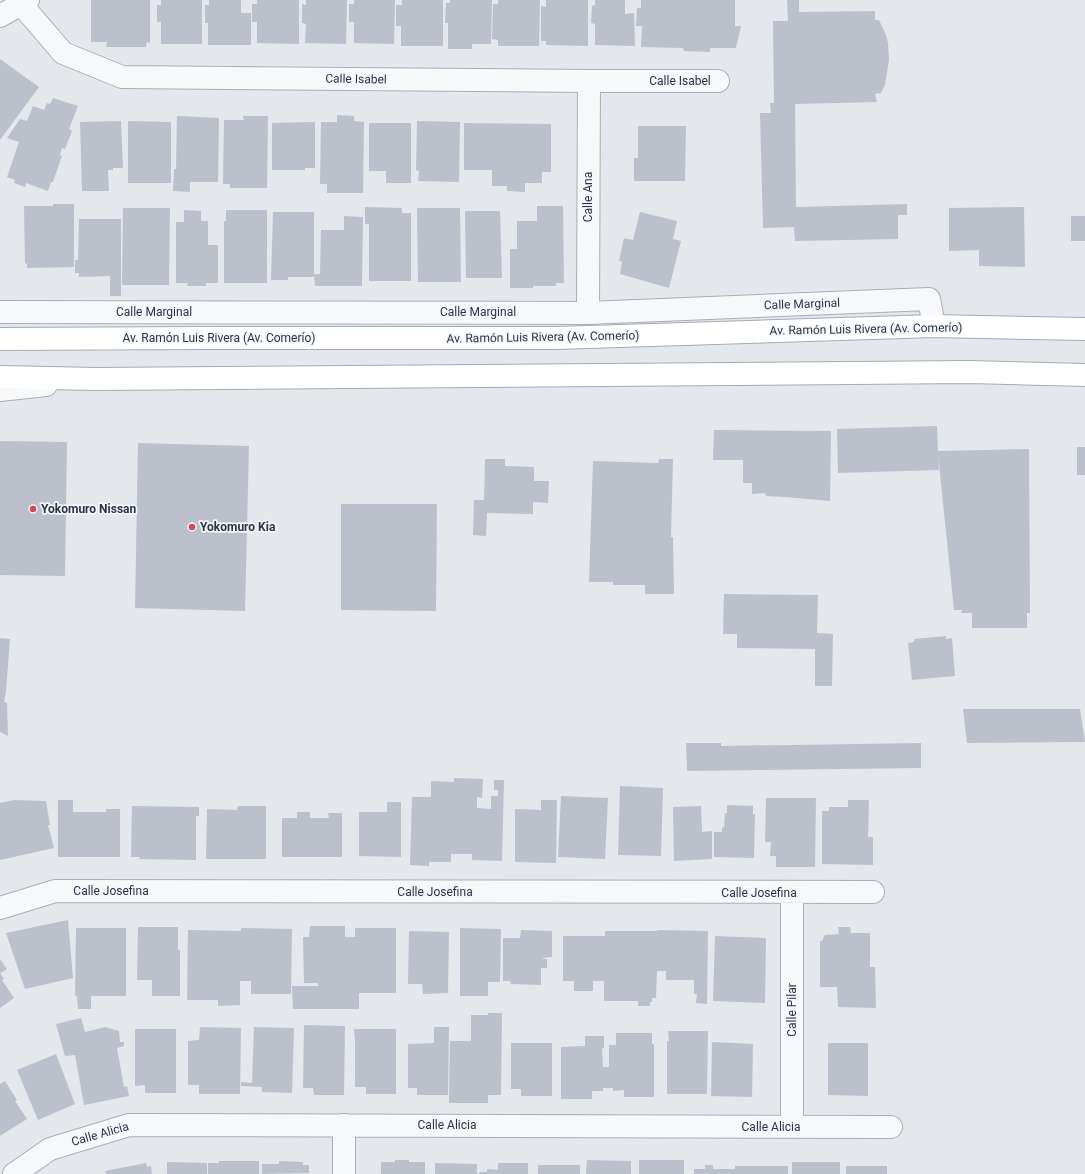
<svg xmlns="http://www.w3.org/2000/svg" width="1085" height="1174" viewBox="0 0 1085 1174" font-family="Roboto,sans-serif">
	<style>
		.building { fill: #bbc0ca }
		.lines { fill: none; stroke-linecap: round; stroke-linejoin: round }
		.minor-casing { stroke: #a9aeb7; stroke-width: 24 }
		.major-casing { stroke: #a3abb8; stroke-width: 24 }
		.minor { stroke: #f7f8fa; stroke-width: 22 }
		.major { stroke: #fff; stroke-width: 22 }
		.poi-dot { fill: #d1495b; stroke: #f4f6f9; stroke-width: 1.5 }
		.labels { text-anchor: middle; stroke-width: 3.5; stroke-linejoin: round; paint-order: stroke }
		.street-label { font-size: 12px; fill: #2b3445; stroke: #f4f6f9 }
		.poi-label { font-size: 12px; font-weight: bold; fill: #2b3445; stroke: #f4f6f9; text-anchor: start }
	</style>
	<rect width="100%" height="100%" fill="#e4e7ec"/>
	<!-- building -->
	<path class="building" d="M91,0h59v43l-3,-1 -1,5h-40l1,-5h-16z
		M161,0h41v44h-41v-22h-4v-17h4z
		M209,0h32v13h10v32h-43v-22h-3v-18h4z
		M257,0h42v44l-42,-1v-21h-5v-18h5z
		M306,0h41l-1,44 -41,-1 1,-19 -4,-1v-19l4,1z
		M354,0h41l-1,44 -40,-1v-21h-5v-18h5z
		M402,0h41v46h-42v-20h-5v-21h6z
		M450,0h42l-1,44h-19v5h-24v-26h-3l1,-20h4z
		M498,0h42l-1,46h-41v-6l-6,-1 1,-35h5z
		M546,0h42v46l-42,-1v-4h-5v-35l5,1z
		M595,0h30v14l9,-1 1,33 -40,-1v-21l-4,-1 1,-17 3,-1z
		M641,0h94v26h6l-5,22h-26v4l-26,-1 -1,-3 -42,-1 1,-21h-6l1,-18h4z
		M787,0h12v12l76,-1v9h4l7,15 2,8 1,17 -4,25 -4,8 -6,1 2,8 -82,2 1,103 111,-3v11h-9v24l-103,2 -1,-14 -31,1 -3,-115h11l-1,-10h4l-1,-82h15z
		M0,59l39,28 -39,53z
		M53,98l25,8 -9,23 3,2 -7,18 -3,-1 -2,7 2,1 -9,26h-2l-3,9 -22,-8 -1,4 -11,-4 1,-3 -8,-3 12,-35 -12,-4 13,-19 7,2 6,-15 11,4 3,-7 3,1z
		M337,115l17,1v5l10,1 -1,71h-36v-9h-7l1,-62h16z
		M177,116l42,2 -1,64h-28v10l-17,-1 1,-22h2z
		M243,116h25l-1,72h-37v-4h-7l1,-64h20z
		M121,121l2,47h-10v2h-5l1,21h-27l-2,-69z
		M128,121l43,1v61h-43z
		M417,121l43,1 -1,60 -41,-1 1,-10 -3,-1z
		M315,122v46h-10v2h-33v-47z
		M369,123h42v60h-25v-12h-17z
		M464,123l87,1v48h-9v11h-17v9l-18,-1v-5h-15v-16h-28z
		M638,126h48l-1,55h-51v-23h4z
		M53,204h21v63l-47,1v-4l-2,-1 -1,-57h29z
		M537,206h26l1,77h-8v3h-23v2h-23v-39h7v-28h20z
		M365,207l37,1v5h9v68h-42v-57h-4z
		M1024,207l1,60 -46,-1v-16l-30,1v-43z
		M123,208h47l-1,77h-47z
		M417,208h43l1,74h-43z
		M184,210l17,1v10h7v24h10v38h-12v3h-19l1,-3h-12v-61h8z
		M226,210h41v73h-43v-62h2z
		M465,211h35l2,67h-36z
		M273,212h41v65h-26v3h-17z
		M640,212l37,9 -4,18 8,2 -12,47 -49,-14 2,-12 -3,-1 5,-23 9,2z
		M344,216l19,1 -1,69h-47l-1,-12h6l1,-44h23z
		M1071,216h14v25h-14z
		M79,219h42v77h-11v-20l-31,1v-4h-4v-13h3z
		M937,426l1,25 91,-2 1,164h-3v15h-55v-15h-11l1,-3h-8l-16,-156 1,16 -101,3 -1,-44z
		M714,430l117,1 -1,70 -45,-4 -19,-1 -1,-3 -13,1v-11h-9v-23h-30z
		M0,441l67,1 -2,134 -65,-1z
		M138,443l111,3 -4,165 -110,-3z
		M1077,447h8v28h-8z
		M485,459h20v7l29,1v14h15l-1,22 -15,-1v12l-46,-1 -1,23 -13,-1 1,-35h10z
		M659,459h14l-2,78h2l1,57h-29v-9h-32v-3h-24l4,-121 65,2z
		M341,504h96l-1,107 -95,-1z
		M724,594l94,1 -1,38 16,1 -1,52h-17v-37l-78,-1v-14h-14z
		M946,636v3l6,-1 3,38 -43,4 -4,-37 6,-1v-3z
		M0,638l10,1 -4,52 -2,11 3,1 1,33 -8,-4z
		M963,709h117l5,33 -118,1z
		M686,743h35v3l200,-3v25l-234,3z
		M454,778l29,1 -1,19 -5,-1v11l14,1v-13h7v-6h-4v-10h10l-2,81 -30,-1v-6h-21v8h-22v4l-19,-1 2,-68h19v-16l23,1z
		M620,786l43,2 -2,68 -43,-1z
		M561,796l47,2 -3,61 -47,-2z
		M766,798h50l-1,69h-39v-11h-6l1,-14h-6z
		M14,800l32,1 4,24h-2l6,23 -54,12v-57z
		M58,800h15v12h33v-3h14v48h-62z
		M541,800h16l-1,63 -41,-1v-53l26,1z
		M848,800h21l-1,37h5v28l-51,-1v-53h7v-4h19z
		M387,802h14v55l-42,-1v-44h28z
		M727,805l26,1v8h2l-1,44 -40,-1v-25h8v-5l2,1 1,-15h2z
		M132,806l67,1v9h-3v44l-57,-1 1,-2h-9z
		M238,806h28v53h-60l1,-50 30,1z
		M701,806l1,26 10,-1v28l-38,2 -1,-54z
		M297,812h13v6h19l-1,-5h14v44h-60v-39h15z
		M68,920l5,58 -48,11 -19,-56z
		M310,926h35v11h10v-9h41v65h-37v16h-66l-1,-23h26v-3h-14l-1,-46h6z
		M138,927h40v23h2v46h-28v-16h-15z
		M838,927h12l1,6h19v34h5l1,41 -38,-1 -1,-20h-17v-46h2l3,-6 14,-1z
		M76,928h50v68h-35v13h-13l-1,-13h-2z
		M241,928l51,1 -1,65h-40v-13h-11v24l-22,1v-6h-31l1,-70 53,1z
		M460,928l41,1 -1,53h-12v14h-28z
		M521,930l31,1v26l-9,1v1h4v9h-6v17l-30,-1 -1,-3h-7v-43h17z
		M657,930l51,1 -1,73 -11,-1 1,-9h-3v-14h-28v-9h-9l-1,27h-4v4h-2v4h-12v-5h-34v-20h-11v10h-19v-10h-11v-45h42v-5h52z
		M409,931l40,1 -1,61 -25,1 -1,-10h-14z
		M715,936l51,2 -1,65 -52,-2z
		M0,959l7,10 -7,4 4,6 -2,1 12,18 -14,10z
		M488,1013h14l-1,82h-13v8h-39l1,-62h21v-26h17z
		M81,1018l4,14 20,-5 14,4 1,11h4v4l-7,2 7,39 3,-1 2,10 -45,9 -9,-50 -10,1 -9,-32z
		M304,1025l41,1 -1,69h-30l-1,-7h-10z
		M200,1027l41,1 -1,66h-41v-9h-11v-44l11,-1z
		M254,1027l40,1 -2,65 -30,-1v-5l-21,-1v-4l11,1z
		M434,1027h15l-1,68h-31v-7h-9v-44l26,-1z
		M135,1029h41v64h-31v-8l-10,1z
		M354,1029h42v65h-30v-7h-11v-46z
		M668,1031h40l-1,63h-40v-53h2z
		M616,1033h36v11h2v53h-30v-7l-11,1v-3h-10v3h-11v8h-31v-52l24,-1v-10h19v12h-2l1,19h6v-22h7z
		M712,1042l41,2 -1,53 -41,-1z
		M511,1043h41v53h-31v-7h-10z
		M828,1043h40v53l-40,-1z
		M56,1054l19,50 -37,16 -21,-50z
		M5,1081l12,19 -2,1 12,18 -27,17v-52z
		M395,1160h14v2h16v12h-44v-12h14z
		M587,1160l44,1v13h-45z
		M639,1160h45v14h-45z
		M219,1161h40v13h-51v-11h11z
		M279,1161l24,1v3h6v8l-47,1v-10h17z
		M167,1162l40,1v11h-40z
		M792,1162h48v12h-48z
		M146,1163l1,4 4,-1 1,8h-46l-1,-3z
		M435,1163l42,1v10h-42z
		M498,1163h30v11h-49v-2h8v-3l11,1z
		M538,1165h42v9h-42z
		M705,1165h8v4h22v-3h53v8h-94v-5h11z
		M846,1166h41v8h-41z"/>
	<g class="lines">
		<!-- minor casing -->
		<g class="minor-casing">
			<path id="minor" d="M21,4l42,49 59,24 467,4h129
				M0,16l28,-16
				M0,312l588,1 341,-14 5,27
				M588,313l1,-232
				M0,390l46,-5
				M0,908l55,-17 818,1
				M792,1127v-234
				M14,1174l36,-25 79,-24 762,2
				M344,1174v-49"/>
		</g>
		<!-- major casing -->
		<g class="major-casing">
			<path id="major" d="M0,339l202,-1h354l378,-12 151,3
				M0,377l96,2 874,-7 115,3"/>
		</g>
		<!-- minor -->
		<use href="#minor" class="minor"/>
		<!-- major -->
		<use href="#major" class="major"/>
	</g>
	<!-- markers -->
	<g class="poi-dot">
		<circle cx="33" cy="509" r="4"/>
		<circle cx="192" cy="527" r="4"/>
	</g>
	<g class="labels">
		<!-- street labels -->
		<g class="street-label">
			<text transform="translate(356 79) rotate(1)" y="4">Calle Isabel</text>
			<text x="680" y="85">Calle Isabel</text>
			<text transform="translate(588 197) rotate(-90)" y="4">Calle Ana</text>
			<text transform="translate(802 304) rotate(-2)" y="4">Calle Marginal</text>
			<text x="154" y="316">Calle Marginal</text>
			<text x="478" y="316">Calle Marginal</text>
			<text transform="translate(866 329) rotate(-1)" y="4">Av. Ramón Luis Rivera (Av. Comerío)</text>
			<text transform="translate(543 337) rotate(-1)" y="4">Av. Ramón Luis Rivera (Av. Comerío)</text>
			<text x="219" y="342">Av. Ramón Luis Rivera (Av. Comerío)</text>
			<text x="111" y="895">Calle Josefina</text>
			<text x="435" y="896">Calle Josefina</text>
			<text x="759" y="897">Calle Josefina</text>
			<text transform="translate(792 1010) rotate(-90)" y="4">Calle Pilar</text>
			<text x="447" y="1129">Calle Alicia</text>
			<text x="771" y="1131">Calle Alicia</text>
			<text transform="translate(100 1134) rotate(-16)" y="4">Calle Alicia</text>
		</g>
		<!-- poi labels -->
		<g class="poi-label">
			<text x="41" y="513">Yokomuro Nissan</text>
			<text x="200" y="531">Yokomuro Kia</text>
		</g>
	</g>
</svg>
